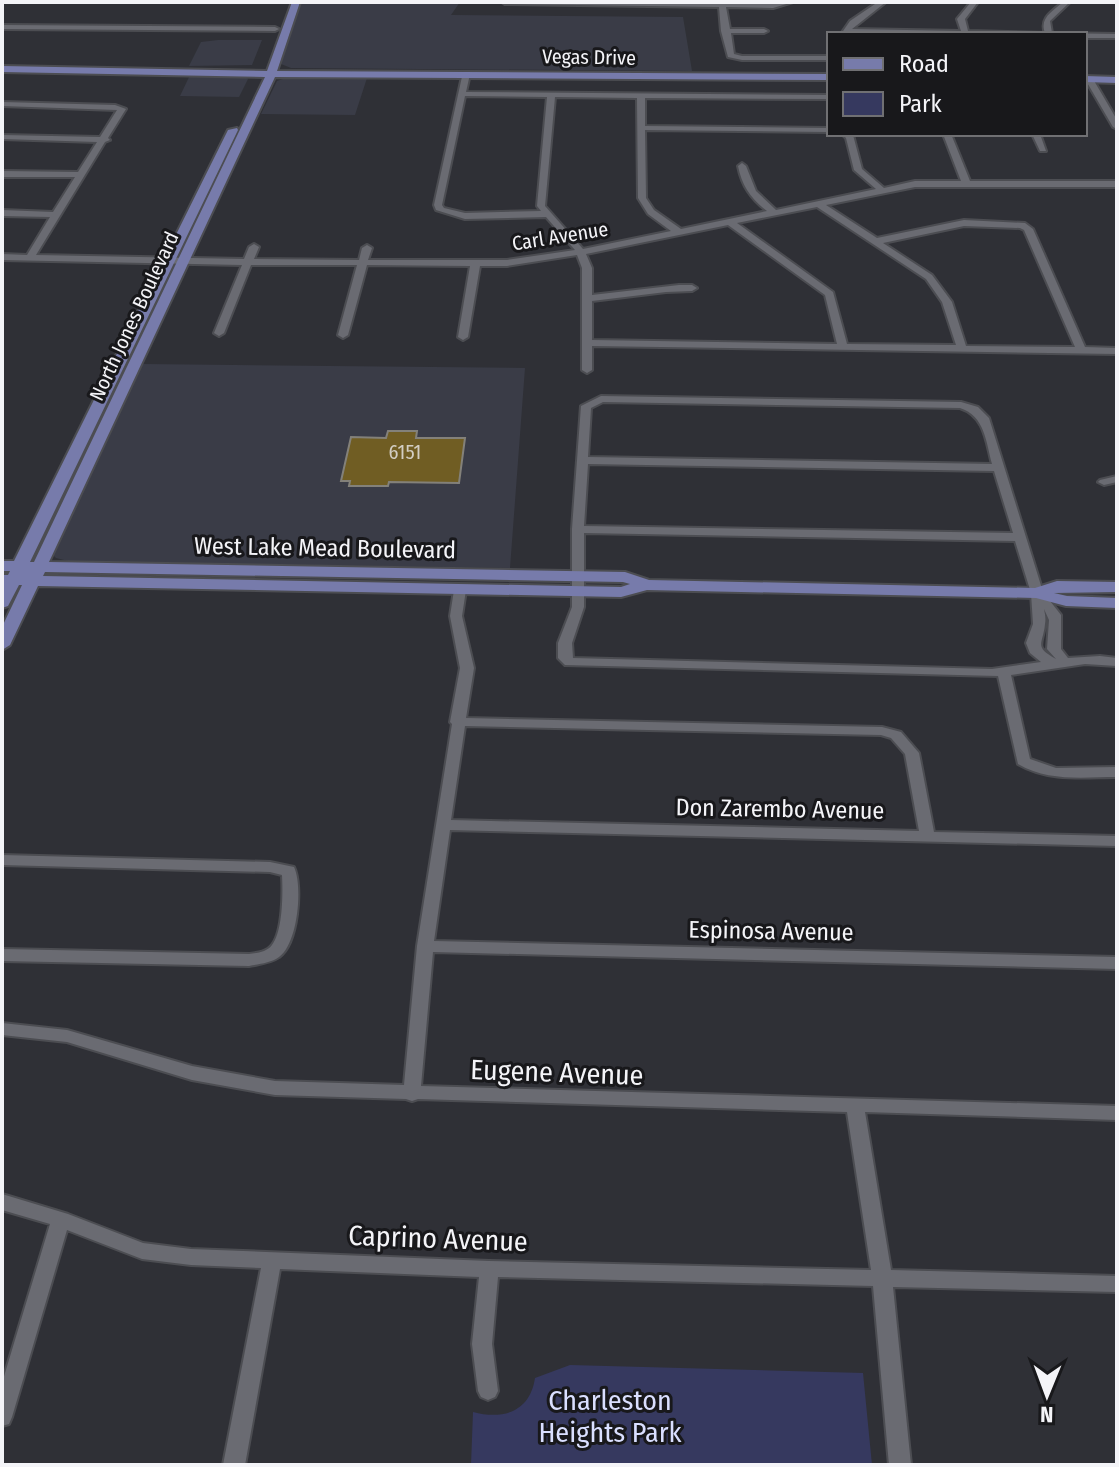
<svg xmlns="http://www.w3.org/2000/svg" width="1119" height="1467" viewBox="0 0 1119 1467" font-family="'Fira Sans Condensed',sans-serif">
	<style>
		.built { fill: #3a3c47 }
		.green { fill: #36395f }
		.building { fill: #705d23; stroke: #83817a; stroke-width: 2 }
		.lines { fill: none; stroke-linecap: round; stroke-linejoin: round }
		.minor-casing { stroke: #4c4d52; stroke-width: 4 }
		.major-casing { stroke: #4c4d52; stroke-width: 4 }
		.minor { fill: #6a6b72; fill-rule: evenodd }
		.major { fill: #777bab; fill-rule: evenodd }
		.labels { text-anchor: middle; stroke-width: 6; stroke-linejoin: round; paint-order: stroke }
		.far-street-label { font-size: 20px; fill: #f4f4f8; stroke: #18181b }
		.number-label { font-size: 20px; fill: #d3cec3 }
		.street-label { font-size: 24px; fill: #f4f4f8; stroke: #18181b }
		.near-street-label { font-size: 28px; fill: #f4f4f8; stroke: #18181b }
		.near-park-label { font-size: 28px; fill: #dadfff; stroke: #18181b }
	</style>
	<rect width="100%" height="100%" fill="#2f3036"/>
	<!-- built -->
	<path class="built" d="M291,2h169l-9,13 232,2 9,54 -401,-3 -10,-4z
		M218,40h44l-10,25 -63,1 12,-24z
		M190,75l54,1 4,3 -9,18 -59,-1z
		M289,77l78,1 -12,37 -94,-1 16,-33z
		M143,364l382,4 -15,200 -442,-7 -12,-3 -3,-3z"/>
	<!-- green -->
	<path class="green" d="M570,1365l293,8 9,92h-401l2,-53c30,8 57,0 62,-34z"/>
	<!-- building -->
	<path class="building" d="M388,431h29l-1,7h49l-6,45 -70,-1 -1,4h-39l1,-5h-9l10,-44 35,1z"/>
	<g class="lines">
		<!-- minor casing -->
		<g class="minor-casing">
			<path id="minor" d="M502,2l271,2 20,-2 -20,6 -47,-1 4,22h34l4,2 -4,2h-33l3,21 8,2h87v4h-87l-14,-3 -7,-26 -2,-24 -214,-3z
				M878,2h8l-34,27 109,2 -4,-12 14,-17h7l-13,17 3,12 77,2c-6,-15 8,-22 18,-31h7l-20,19 2,12 65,1v4h-32v-4h-244l9,-13z
				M2,25l273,2 4,2 -4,2 -273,-2z
				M463,72l7,2 -4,18 363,3v4l-184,-1v28l184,2v4l-184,-2 1,68 8,12 27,19 86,-18c-16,-12 -25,-25 -29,-45l4,-3 4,3 10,25 20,19 100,-21 -22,-19 -8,-32 -4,-4 11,1 9,34 22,19 31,-7h46l-18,-47h8l19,47h147v6h-202l-89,18 51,33 87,-18 61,3 8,6 52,118 32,1v6l-525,-8v24l-5,3 -5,-3v-102l-5,-13 -70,11h-27l-12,71 -5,3 -5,-3 12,-71 -103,-1 -19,70 -5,3 -5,-3 19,-70h-106l-27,68 -5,3 -5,-3 28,-68 -240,-5v-6l25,1 23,-38 -48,-1v-6l51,2 22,-35h-73v-6l76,1 19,-30 -95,-3v-4l98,2 17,-27 -115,-4v-4l113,3 11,4 -18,29 2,2 -5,2 -69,113 208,4 5,-12 5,-3 5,3 -5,12 105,1 3,-12 5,-3 5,3 -4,12h139l68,-10 -29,-33 -81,2 -29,-9 -2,-5zM465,96l82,1 -10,109 4,5 -76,2 -21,-5 -2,-3zM555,97l82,1 1,100 10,16 23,17 -88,18 -38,-43zM817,207l109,72 16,23 14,43 -109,-1 -14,-52 -96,-69zM728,225l97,70 12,49 -245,-4v-39l74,-9 26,-1 5,-3 -5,-3h-13l-87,10v-27l-6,-14zM964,226l56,2 4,2 51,117 -109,-1 -14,-44 -20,-27 -49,-32z
				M1089,77l4,2 24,41v9l-4,-2 -28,-48z
				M1032,134h8l6,17h-6z
				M601,396l360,6 17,5 11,11 54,174 18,23v34l7,9 32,-2 17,2v8l-32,-2 -74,11 19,84 26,9 61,-1v10c-34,0 -68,5 -99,-13l-20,-88 -433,-11 -7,-7v-15l14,-36v-78l9,-123zM603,402l357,6c25,8 26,34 32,56l-404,-7 3,-49zM588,464l406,7 19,62 -429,-7zM584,533l431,8 16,52 2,31 -7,19 4,10 11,9 -49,7 -419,-11 -1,-15 12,-36zM1044,609l5,11 -2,29 9,10c-23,-13 -13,-14 -11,-35 1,-5 0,-10 -1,-15z
				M1117,476v6l-13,3 -6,-3 2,-2z
				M460,586l6,4 -4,26 12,52 -8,50 416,9 19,5 18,21 15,79 183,4v10l-667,-16 -16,111 683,16v12l-684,-17 -12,134 696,20v14l-252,-8 26,158 226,6v16l-224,-5 18,178h-22l-16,-179 -375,-9 -6,67 6,47 -3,6 -7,3 -7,-3 -3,-6 -6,-47 7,-67 -199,-8 -35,196h-22l38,-197 -70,-3 -49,-6 -75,-29 -55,187 -3,7 -7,2v-43l48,-159 -48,-14v-16l66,20 75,29 48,6 298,12 382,9 -24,-158 -429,-13 -6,2 -6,-2 -131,-4 -83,-15 -125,-38 -65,-7v-12l65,7 125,36 83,15 129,4 13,-139 35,-222 -2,-2 10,-54 -10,-52 4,-26zM465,726l416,9 10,3 14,16 14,77 -468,-11z
				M2,855l268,7 24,5c9,19 4,77 -15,90 -8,6 -20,7 -30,9l-247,-5v-12l247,5c8,-1 18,-2 23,-9 11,-14 11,-53 10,-70l-12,-3 -268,-7z"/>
		</g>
		<!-- major casing -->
		<g class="major-casing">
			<path id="major" d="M292,2h8l-23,69 552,3v6l-554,-3 -226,485 576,10 24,8 386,8 22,-7 60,1v10l-63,1 13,3 50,2v10l-51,-2 -30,-8 -389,-8 -26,7 -583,-11 -28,59 -8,5v-23l20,-42h-3l-11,21 -6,2v-33h6l2,-4h-8v-10h12l214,-431 9,-2 1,2 -208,432h4l231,-485 -263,-5v-6l265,5zM45,572l578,10 7,2 -9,3 -578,-11z
				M1085,76l32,1v6l-32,-1z"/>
		</g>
		<!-- minor -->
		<use href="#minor" class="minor"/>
		<!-- major -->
		<use href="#major" class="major"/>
	</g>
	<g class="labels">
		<!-- far-street labels -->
		<g class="far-street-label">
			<text transform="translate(589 57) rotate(1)" y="7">Vegas Drive</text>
			<text transform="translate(560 236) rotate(-9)" y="7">Carl Avenue</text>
			<text transform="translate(134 316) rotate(-65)" y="7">North Jones Boulevard</text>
		</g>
		<!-- number labels -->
		<g class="number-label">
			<text x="405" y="459">6151</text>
		</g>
		<!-- street labels -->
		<g class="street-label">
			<text transform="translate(325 548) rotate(1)" y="8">West Lake Mead Boulevard</text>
			<text transform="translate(780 809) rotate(1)" y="8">Don Zarembo Avenue</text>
			<text transform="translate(771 931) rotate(1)" y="8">Espinosa Avenue</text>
		</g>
		<!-- near-street labels -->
		<g class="near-street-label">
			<text transform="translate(557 1072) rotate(2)" y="10">Eugene Avenue</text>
			<text transform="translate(438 1238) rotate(2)" y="10">Caprino Avenue</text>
		</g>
		<!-- near-park labels -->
		<g class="near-park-label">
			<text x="610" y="1410">Charleston<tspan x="610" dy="32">Heights Park</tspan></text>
		</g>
	</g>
	<!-- border -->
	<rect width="1119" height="1467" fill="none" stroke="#f4f4f8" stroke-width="8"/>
	<!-- legend -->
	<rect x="827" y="32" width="260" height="104" fill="#18181b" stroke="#707073" stroke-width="2"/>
	<rect x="843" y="58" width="40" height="12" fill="#777bab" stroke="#707073" stroke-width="2"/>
	<text x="899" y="72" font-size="24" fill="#f4f4f8">Road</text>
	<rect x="843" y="92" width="40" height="24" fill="#36395f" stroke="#707073" stroke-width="2"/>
	<text x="899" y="112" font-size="24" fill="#f4f4f8">Park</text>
	<!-- north arrow -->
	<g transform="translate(1047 1395) rotate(181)" stroke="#18181b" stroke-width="6" paint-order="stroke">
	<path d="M0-6L14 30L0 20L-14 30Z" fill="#f4f4f8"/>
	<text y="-12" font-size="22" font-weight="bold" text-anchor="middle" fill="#f4f4f8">N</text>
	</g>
</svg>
